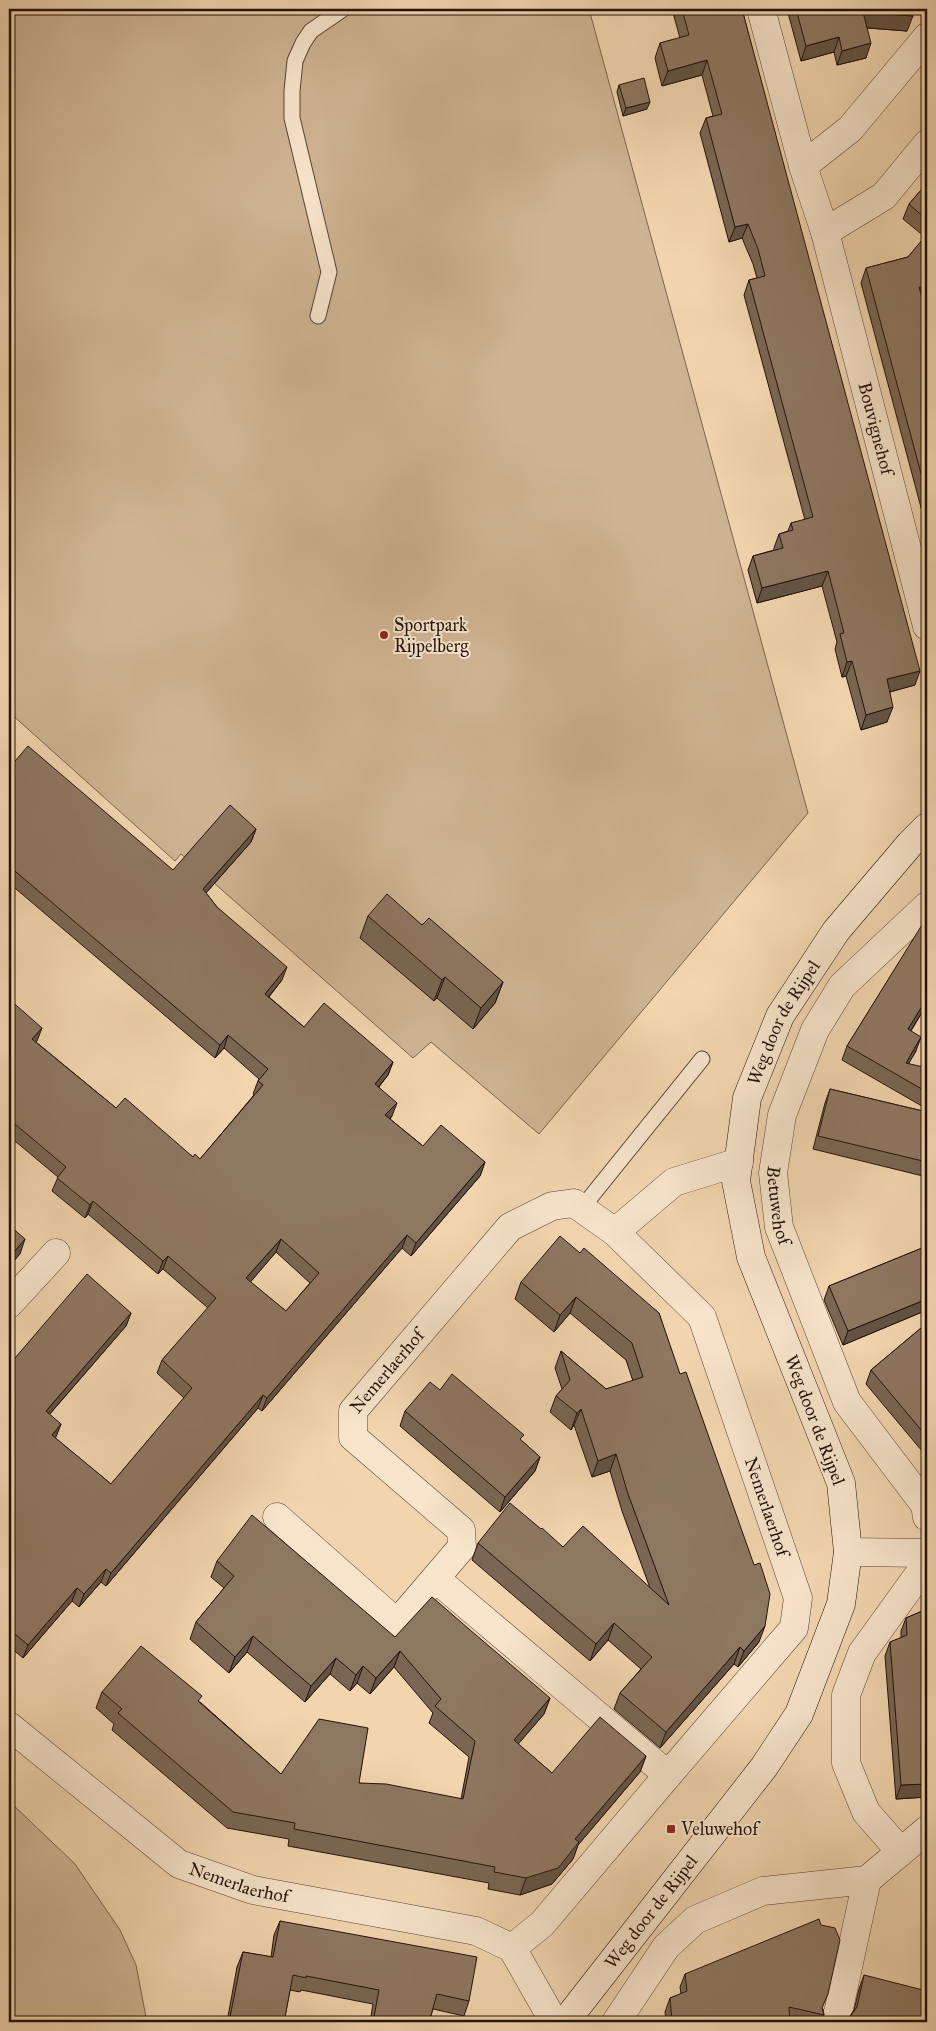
<svg xmlns="http://www.w3.org/2000/svg" width="936" height="2031" viewBox="0 0 936 2031" font-family="'IM FELL Great Primer',serif">
	<style>
		.green { fill: #cfb493; stroke: #786350 }
		.lines { fill: none; stroke-linecap: round; stroke-linejoin: round }
		.lane-casing { stroke: #564335; stroke-width: 17 }
		.street-casing { stroke: #564335; stroke-width: 29 }
		.secondary-casing { stroke: #22120c; stroke-width: 29 }
		.lane { stroke: #f7e4cb; stroke-width: 15 }
		.street { stroke: #f7e4cb; stroke-width: 28 }
		.secondary { stroke: #f7e4cb; stroke-width: 28 }
		.wall { fill: #7a6653; stroke: #22120c; fill-rule: evenodd }
		.shaded-wall { fill: #635344; stroke: #22120c }
		.building { fill: #8e7761; stroke: #22120c; fill-rule: evenodd }
		.poi-dot { fill: #8f2418; stroke: #f7e4cb; stroke-width: 2 }
		.labels { text-anchor: middle; stroke-width: 4; stroke-linejoin: round; paint-order: stroke }
		.street-label { font-size: 18px; fill: #22120c; stroke: #f7e4cb }
		.poi-label { font-size: 18px; fill: #22120c; stroke: #f7e4cb; text-anchor: start }
	</style>
	<rect width="100%" height="100%" fill="#f2d5af"/>
	<filter id="stains"><feTurbulence type="fractalNoise" baseFrequency=".004" numOctaves="4"/><feColorMatrix values="0 0 0 0 .2 0 0 0 0 .09 0 0 0 0 .02 0 0 0 .5 -.17"/></filter>
	<radialGradient id="worn" r=".72"><stop offset=".6" stop-color="#630" stop-opacity="0"/><stop offset="1" stop-color="#630" stop-opacity=".3"/></radialGradient>
	<!-- green -->
	<path class="green" d="M9,9h580l219,804 -269,321 -108,-92 -18,16 -232,-204 -6,7 -166,-149z
		M9,1801l66,63 45,66 16,35 11,57h-138z"/>
	<g class="lines">
		<!-- lane casing -->
		<g class="lane-casing">
			<path id="lane" d="M318,316l11,-44 -37,-154v-27l3,-30 8,-18 8,-12 32,-22
				M581,1209l121,-150"/>
		</g>
		<!-- street casing -->
		<g class="street-casing">
			<g id="street">
				<path id="s1" d="M761,9l42,157 22,66 102,394"/>
				<path d="M803,166l47,-37 77,-92"/>
				<path d="M825,232l59,-36 43,-52"/>
				<path id="s2" d="M927,906l-85,80 -27,44 -33,85 -9,58 6,54 68,175 78,103 2,12"/>
				<path d="M615,1232l59,-50 65,-20"/>
				<path d="M9,1304l47,-51"/>
				<path id="s3" d="M277,1517l120,106 65,-76 -1,-17 -108,-93v-26l157,-184 42,-21 22,-3 41,29 87,85 96,281 -4,30 -126,147 -126,149 -30,24"/>
				<path d="M848,1552l79,1"/>
				<path d="M436,1579l232,196"/>
				<path id="s4" d="M9,1726l170,138 74,26 223,41 36,17 42,74"/>
				<path d="M900,1851l-34,-39 -20,-49v-68l16,-42 65,-90"/>
				<path d="M616,2022l50,-75 29,-27 68,-29 104,-11 60,-50"/>
				<path d="M833,2022l5,-9 29,-133"/>
			</g>
		</g>
		<!-- secondary casing -->
		<g class="secondary-casing">
			<g id="secondary">
				<path id="s5" d="M565,2022l199,-255 35,-53 42,-110 7,-52 -7,-69 -90,-226 -15,-76 11,-83 33,-82 56,-85 74,-87 17,-17"/>
			</g>
		</g>
		<!-- lane -->
		<use href="#lane" class="lane"/>
		<!-- street -->
		<use href="#street" class="street"/>
		<!-- secondary -->
		<use href="#secondary" class="secondary"/>
	</g>
	<!-- wall -->
	<path class="wall" d="M672,9h70l173,676 -25,7 -3,30 -26,8 -15,-54 -4,1 -7,-28 2,-7 -15,-56 -65,17 -9,-33 5,-14 21,-6v-2l5,-14 9,-3 3,-8 14,-3 -61,-225 5,-15 8,-2 -4,-14 -11,-26 -13,4 -29,-109 6,-15 7,-2 -11,-41 -40,11 -7,-28 5,-15 20,-5z
		M787,9h126l-6,22 -40,-3 -1,30 -29,7 -3,-13 -33,9z
		M619,85l28,24 -24,7 -6,-24z
		M927,183v106l-5,6 5,21v214l-66,-247 5,-15 42,-11 17,-20 -22,-18 6,-15z
		M9,768l164,102 83,-41 -5,13 -45,51 11,14 65,73 -13,17 35,30 89,35 -5,13 -9,12 13,29 -2,3 33,27 62,16 -5,14 -69,80 -9,-8 -140,163 -4,-3 -152,178 -5,-4 -22,25 -7,-6 -49,57 -14,-12v-281l122,-52 -5,13 -77,89 12,9 -6,14 56,46 73,-86 -27,-25 5,-13 46,-52 -45,-39 -5,5 -70,-60 -3,4 -33,-27 6,-14 -49,-41v-137l28,42 -1,1 80,66 77,49 7,2 54,-64 -1,-1 5,-13 1,-2 -35,-31 -9,10 -206,-175zM276,1252l34,31 -24,28 -36,-29z
		M368,916l54,9 81,57 -8,21 -22,26 -36,-31 -3,3 -74,-63z
		M927,918v86l-16,27 5,20 -8,13 19,4v41l-85,-49 5,-14z
		M830,1089l97,23v65l-114,-28 12,-46z
		M927,1246v64l-84,35 -19,-45 5,-14z
		M580,1253l79,60 100,329 -21,25 -4,-3 -74,84 -46,-39 6,-16 21,-24 -33,-29 -18,21 -118,-101 6,-17 85,4 87,41 -28,-77 -12,-40 -18,6 -18,-52 -3,5 -21,-18 6,-16 6,-7 -7,-21 6,-17 45,38 27,-8 -7,-21 -56,-47 -16,19 -39,-33 6,-17z
		M927,1323v134l-61,-73 5,-14z
		M440,1390l82,51 18,16 -5,14 -35,41 -100,-86 5,-15z
		M217,1561l178,76 155,61 -6,16 -26,30 34,29 94,-17 -6,16 -62,73 -5,14 -21,25 -32,11 -32,-6 1,-6 -201,-37 1,-7 -62,-11 -115,-98 2,-6 -18,-16 6,-16 98,10 81,72 78,9 102,16 8,-42 -40,-34 4,-10 -39,-46 -24,27 -13,-11 -7,8 -20,-17 -25,28 -58,-50 -18,21 -39,-34 6,-17 28,-34 -13,-11z
		M927,1609v188l-31,2 -11,-143 5,-14 11,-4v-7l5,-13z
		M280,1921l189,80 -5,15 -31,-7 -4,13h-59l3,-18 -72,-14 -1,2 -10,-2 -6,32h-57l10,-55 6,-15 28,5 3,-22z
		M685,1974l138,35 1,6 -2,7h-156l-1,-10 5,-14 11,-4 -1,-7z
		M864,1975l63,47h-81l8,-12 5,-21z"/>
	<!-- shaded-wall -->
	<path class="shaded-wall" d="M863,12l50,4 -6,15 -49,-4z
		M839,37l-5,15 -33,9 5,-15z
		M871,43l-5,15 -29,7 5,-14z
		M707,60l-5,15 -40,11 6,-15z
		M650,102l-3,7 -24,7 3,-8z
		M748,224l-6,14 -13,4 6,-15z
		M927,280v9l-12,14 6,-15z
		M828,571l-6,15 -65,17 5,-15z
		M852,661l-6,15 -4,1 5,-15z
		M920,671l-5,14 -33,9 5,-15z
		M893,707l-6,15 -26,8 5,-15z
		M256,829l-5,13 -53,60 5,-13z
		M287,967l-5,13 -22,27 5,-13z
		M445,977l-8,21 -3,3 8,-21z
		M503,982l-8,21 -22,26 8,-21z
		M927,998v6l-24,39 5,-14z
		M42,1028l-5,13 -9,11 4,-13z
		M228,1035l-4,13 -9,10 5,-13z
		M921,1037l-5,14 -15,26 5,-14z
		M393,1062l-5,13 -18,22 5,-13z
		M397,1103l-5,13 -12,13 5,-14z
		M485,1162l-5,14 -69,80 5,-13z
		M93,1201l-5,13 -3,4 5,-13z
		M407,1235l-5,13 -140,163 5,-13z
		M25,1239l-5,15 -11,13v-9z
		M281,1239l-5,13 -34,40 4,-14z
		M168,1256l-5,13 -5,5 5,-13z
		M576,1297l-6,16 -16,19 6,-17z
		M927,1299v11l-84,35 5,-14z
		M131,1313l-5,13 -85,98 5,-13z
		M927,1345v12l-6,-9z
		M263,1395l-5,13 -152,178 5,-13z
		M581,1409l-7,16 -3,5 6,-17z
		M61,1424l-5,13 -9,12 5,-14z
		M616,1454l-6,17 -18,6 6,-16z
		M540,1457l-5,14 -35,41 5,-15z
		M106,1569l-5,13 -22,25 5,-13z
		M77,1588l-5,13 -49,57 5,-13z
		M614,1623l-6,17 -18,21 6,-17z
		M765,1626l-6,16 -21,25 6,-16z
		M253,1636l-6,16 -18,21 6,-16z
		M740,1647l-6,17 -74,84 6,-16z
		M400,1651l-6,16 -24,27 6,-16z
		M336,1658l-6,16 -25,28 6,-16z
		M363,1666l-6,17 -7,8 6,-16z
		M550,1698l-6,16 -36,42 6,-16z
		M646,1756l-6,16 -62,73 -5,14 -21,25 -32,11 6,-17 49,-39z
		M927,1784v13l-31,2 5,-14z"/>
	<!-- building -->
	<path class="building" d="M682,9h60l178,662 -33,8 6,28 -27,8 -14,-54 -5,1 -7,-28 4,-1 -16,-62 -66,17 -9,-32 30,-8 -4,-14 14,-4 -2,-7 22,-6 -64,-237 16,-4 -7,-27 -10,-25 -13,3 -29,-109 16,-4 -15,-54 -39,11 -8,-28 29,-8z
		M796,9h117v7l-50,-4 8,31 -29,8 -3,-14 -33,9z
		M644,78l6,24 -24,6 -7,-23z
		M927,183v37l-18,-16z
		M927,234v46l-6,8 -2,-1 8,29v180l-61,-228 42,-11z
		M28,746l145,124 57,-65 26,24 -53,60 14,18 70,60 -22,27 39,33 20,-24 69,59 -18,22 22,19 -12,12 38,31 18,-21 44,37 -69,81 -9,-8 -140,163 -4,-3 -152,178 -5,-4 -22,25 -7,-6 -49,57 -19,-16v-264l78,-91 44,39 -85,98 15,13 -9,11 59,49 81,-96 -30,-28 54,-62 -48,-42 -5,5 -70,-60 -3,4 -33,-27 9,-11 -57,-48v-120l33,29 -10,11 84,69 9,-10 68,59 2,-3 5,5 63,-74 -5,-4 10,-12 -40,-34 -8,10 -211,-179v-98zM281,1239l38,34 -33,38 -40,-33z
		M387,894l35,31 7,-7 74,64 -22,26 -36,-31 -3,3 -74,-64z
		M927,918v80l-19,31 13,8 -15,26 21,5v24l-80,-46 78,-126z
		M830,1089l97,23v50l-109,-26z
		M9,1225l16,14 -16,19z
		M560,1236l20,17 4,-5 75,65 21,61 6,-2 68,193 6,-2 10,31 -5,32 -21,25 -4,-4 -74,85 -46,-39 32,-36 -38,-34 -18,21 -118,-101 32,-40 31,26 1,-1 21,19 20,-21 86,79 -41,-111 -12,-40 -18,7 -17,-52 -4,4 -21,-17 14,-16 -9,-29 45,38 37,-12 -11,-34 -56,-46 -16,18 -39,-33z
		M927,1246v53l-79,32 -19,-45z
		M927,1323v22l-6,3 6,6v83l-56,-67z
		M452,1374l72,61 -4,4 20,18 -35,40 -100,-86 25,-29 10,8z
		M252,1515l143,122 37,-40 44,38 74,63 -36,42 38,33 48,-56 46,39 -71,83 4,3 -21,26 -32,10 -32,-6 1,-5 -201,-38 1,-6 -62,-11 -115,-99 4,-4 -20,-17 39,-46 61,50 -4,5 83,73 38,-55 49,9 -9,55 27,1 77,15 12,-58 -40,-35 6,-7 -41,-48 -24,27 -13,-12 -7,9 -20,-17 -25,28 -58,-50 -18,21 -39,-35 38,-46 -17,-15z
		M927,1609v175l-26,1 -11,-143 17,-7 -1,-17z
		M819,1919l2,6 14,3 5,12 -12,54 -6,14 2,7 -35,-8 1,15h-118l-2,-24 17,-7 -2,-17z
		M280,1921l197,36 -8,44 -32,-7 -8,28h-56l6,-32 -73,-14v2l-13,-3 -9,47h-55l14,-70 30,5z
		M864,1975l63,16v31h-75l-5,-1 10,-14z"/>
	<!-- markers -->
	<g class="poi-dot">
		<circle cx="384" cy="635" r="5"/>
		<rect x="666" y="1824" width="10" height="10" rx="2.5"/>
	</g>
	<g class="labels">
		<!-- street labels -->
		<g class="street-label">
			<text dy="6" stroke="none"><textPath href="#s1" startOffset="435">Bouvignehof</textPath></text>
			<text dy="6" stroke="none"><textPath href="#s5" startOffset="1115">Weg door de Rijpel</textPath></text>
			<text dy="6" stroke="none"><textPath href="#s2" startOffset="351">Betuwehof</textPath></text>
			<text dy="6" stroke="none"><textPath href="#s3" startOffset="498">Nemerlaerhof</textPath></text>
			<text transform="translate(815 1420) rotate(69)" y="6">Weg door de Rijpel</text>
			<text dy="6" stroke="none"><textPath href="#s3" startOffset="1129">Nemerlaerhof</textPath></text>
			<text dy="6" stroke="none"><textPath href="#s4" startOffset="282">Nemerlaerhof</textPath></text>
			<text dy="6" stroke="none"><textPath href="#s5" startOffset="140">Weg door de Rijpel</textPath></text>
		</g>
		<!-- poi labels -->
		<g class="poi-label">
			<text x="394" y="631">Sportpark<tspan x="394" dy="21">Rijpelberg</tspan></text>
			<text x="681" y="1835">Veluwehof</text>
		</g>
	</g>
	<!-- margin -->
	<rect width="936" height="2031" fill="none" stroke="#f2d5af" stroke-width="30"/>
	<rect x="10" y="10" width="916" height="2011" fill="none" stroke="#22120c" stroke-width="2.5"/>
	<rect x="15" y="15" width="906" height="2001" fill="none" stroke="#22120c"/>
	<rect width="100%" height="100%" filter="url(#stains)"/>
	<rect width="100%" height="100%" fill="url(#worn)"/>
</svg>
